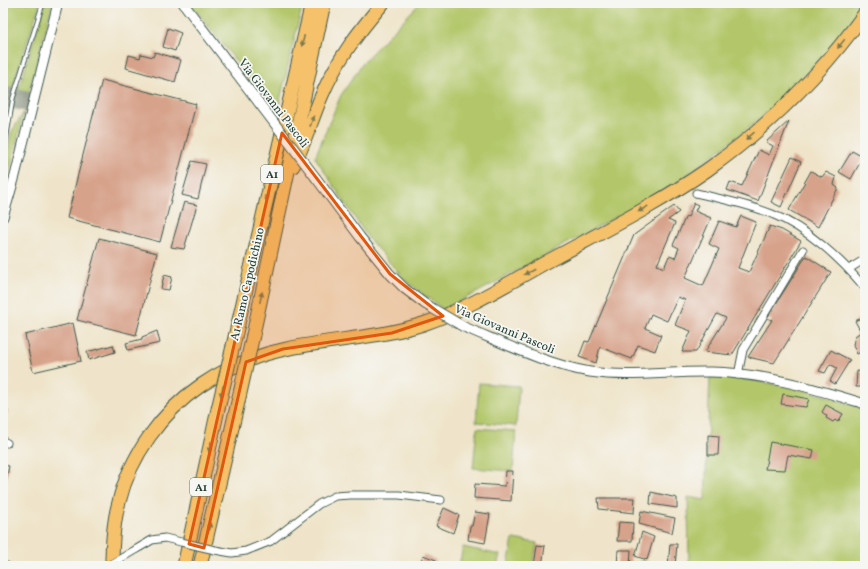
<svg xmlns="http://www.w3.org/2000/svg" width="868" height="569" viewBox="0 0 868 569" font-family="Vollkorn,serif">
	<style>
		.green { fill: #b3c76b; stroke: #698250 }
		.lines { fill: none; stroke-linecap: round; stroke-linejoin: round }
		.taxiway { stroke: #87907e; stroke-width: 21 }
		.building { fill: #d7a28a }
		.service-casing { stroke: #3e564a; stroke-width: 5.5 }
		.minor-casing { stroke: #3e564a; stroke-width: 9 }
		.tertiary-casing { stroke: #3e564a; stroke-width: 11 }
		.motorway-casing { stroke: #3e564a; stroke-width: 15 }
		.service { stroke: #fff; stroke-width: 3.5 }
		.minor { stroke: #fff; stroke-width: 7 }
		.tertiary { stroke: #fff; stroke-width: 9 }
		.motorway { stroke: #f5c16b; stroke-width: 13 }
		.minor-bridge-casing { stroke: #3e564a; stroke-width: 9; stroke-linecap: butt }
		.tertiary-bridge-casing { stroke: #3e564a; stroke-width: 11; stroke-linecap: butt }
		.motorway-bridge-casing { stroke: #3e564a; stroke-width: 15; stroke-linecap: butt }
		.minor-bridge { stroke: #fff; stroke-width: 7 }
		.tertiary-bridge { stroke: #fff; stroke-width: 9 }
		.motorway-bridge { stroke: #f5c16b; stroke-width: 13 }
		.oneway { fill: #7f784d }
		.marked { fill: #de580e; fill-opacity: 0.2; stroke: #de580e; stroke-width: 3; stroke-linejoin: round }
		.labels { text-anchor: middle; stroke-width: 3.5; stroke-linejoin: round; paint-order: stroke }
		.shield { fill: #f6f6f2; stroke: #60746d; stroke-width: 1 }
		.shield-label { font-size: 11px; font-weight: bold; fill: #1f3d34 }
		.street-label { font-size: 12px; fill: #1f3d34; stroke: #f6f6f2 }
	</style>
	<rect width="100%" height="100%" fill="#f6f6f2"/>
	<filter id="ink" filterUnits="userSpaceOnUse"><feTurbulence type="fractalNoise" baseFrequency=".025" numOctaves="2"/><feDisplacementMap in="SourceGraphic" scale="8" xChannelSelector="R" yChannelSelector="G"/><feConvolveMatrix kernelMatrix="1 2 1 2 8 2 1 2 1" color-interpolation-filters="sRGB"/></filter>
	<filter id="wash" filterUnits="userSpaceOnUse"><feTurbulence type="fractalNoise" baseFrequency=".012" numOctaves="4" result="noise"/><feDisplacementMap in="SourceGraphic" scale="16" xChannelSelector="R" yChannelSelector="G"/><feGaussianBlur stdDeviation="0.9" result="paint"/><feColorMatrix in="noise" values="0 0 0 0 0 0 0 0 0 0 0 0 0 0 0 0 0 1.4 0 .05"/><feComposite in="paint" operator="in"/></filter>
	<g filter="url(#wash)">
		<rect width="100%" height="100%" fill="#efe4c9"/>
		<!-- green -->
		<path class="green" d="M3,3h37l-28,85 -9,-2z
			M190,3h113l-26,110z
			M420,3h444l-37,48 -38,41 -35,32 -74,56 -31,19 -173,94 -33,16 -38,-29 -37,-42 -53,-81 26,-62 24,-35z
			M45,4l7,1 -24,90 -10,-4z
			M24,112l-21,86v-19l8,-46z
			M710,376c53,4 105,14 155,33v157h-176l-1,-69 17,3z
			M479,383l40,3 -3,40 -40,-4z
			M477,428l39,3 -3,40 -40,-3z
			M513,539l24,4 -5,23h-24z
			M463,547l37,8 -3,11h-38z"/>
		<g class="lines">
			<!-- taxiway -->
			<path class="taxiway" d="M3,96l23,5"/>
		</g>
		<g id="blocks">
			<!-- building -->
			<path class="building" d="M168,28l13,5 -6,18 -12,-4z
				M155,52l26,8 -6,22 -49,-14 3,-13 11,3 1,-4 12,3z
				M102,80l94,24 -36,138 -93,-24z
				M789,121l-31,80 -31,-11 3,-8 12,4 17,-36 10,5 4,-9 -7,-4z
				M852,151l11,6 -12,22 -12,-7z
				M792,157l9,5 -20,45 -10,-5z
				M192,161l14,3 -8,35 -16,-4z
				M811,171l11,6 4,-5 10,5 -2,8 4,3 -20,39 -29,-17z
				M184,202l13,3 -13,44 -13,-2z
				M694,203l4,2 -3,6 16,7 -26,60 18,8 16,-37 -10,-5 10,-23 17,6 5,-11 15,6 -18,46 11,4 21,-46 12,4 19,11 -69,114 -27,-3 21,-34 -9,-4 -21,38h-14l9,-21 -16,-6 10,-25 -7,-3 -11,24 -16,-7 -6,14 16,7 -6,16 -17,-6 -6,14 -32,-12 -4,16 -17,-6 6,-16 4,1 45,-107 40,-29 5,6 -11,8 7,3 -18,42 7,3 5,-12 6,2 4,-10 -6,-3 13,-29 2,1z
				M99,238l58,15 -21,82 -59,-15z
				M806,256l25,16 -57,91 -26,-6 24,-37 -5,-2z
				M164,275l8,2 -3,13 -8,-1z
				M865,316v34l-8,4 -4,-9 2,-9 6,-4 -6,-11z
				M73,323l8,38 -48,11 -8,-37z
				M157,331l3,12 -32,7 -2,-7 16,-4v-2z
				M113,345l2,7 -26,8 -2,-8z
				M831,350l19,10 -15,24 -5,-3 7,-13 -7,-4 -5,9 -6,-2z
				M857,371l8,1v15h-9z
				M783,394l26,5 -3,8 -25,-3z
				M826,405l17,9 -5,8 -3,-2 -2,2 -7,-4 1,-2 -5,-4z
				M3,409l5,2 -5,14z
				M708,435l11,1 -1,19h-10z
				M770,442l44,8 -2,9 -24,-4 -3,15 -20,-1z
				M3,465l6,1 -3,15 -3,-1z
				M506,471h7l-2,30 -37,-3 1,-14 30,2z
				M651,492l26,6v10l-27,-4z
				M598,498h37l-1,15 -35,-4z
				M444,508l15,7 -6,18 -17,-7z
				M641,511l34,7 -3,15 -33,-9z
				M475,512l15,2 -5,29 -17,-3 2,-14h2z
				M619,522l14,1 -1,18h-15z
				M642,532l12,5 -7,23 -12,-4z
				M670,544h7l-2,22h-7z
				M537,545l8,1 -3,20h-8z
				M618,550h13l-1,16h-13z
				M423,555l13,5 -2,6h-15z"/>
		</g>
	</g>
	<g filter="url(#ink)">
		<use href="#blocks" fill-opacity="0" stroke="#3e564a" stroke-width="1"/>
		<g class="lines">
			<!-- service casing -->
			<g class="service-casing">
				<path id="service" d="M3,157l10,-59 30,-95
					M636,566l6,-2 7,2"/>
			</g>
			<!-- minor casing -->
			<g class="minor-casing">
				<path id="minor" d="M696,193c25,6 52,11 76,21 35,14 69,45 93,74
					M849,269l16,-10
					M738,375l5,-25 60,-100
					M3,441l4,2
					M135,550l17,-10 13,-2 16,4
					M215,550l17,3 14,-2 25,-10 48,-37 16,-8 15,-1h49l42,5
					M3,565l4,1"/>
			</g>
			<!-- tertiary casing -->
			<g class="tertiary-casing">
				<path id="tertiary" d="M183,3l76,100
					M316,178l44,59 30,37 15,15 20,15
					M3,217l12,-41 43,-173
					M464,327c39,16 84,38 126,45 40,6 81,-1 121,0 53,1 104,17 154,32"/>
			</g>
			<!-- motorway casing -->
			<g class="motorway-casing">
				<path id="motorway" d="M293,166c12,-23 19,-48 29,-71 15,-35 37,-64 61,-92
					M253,335l71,-332
					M233,346l79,-343
					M112,566c0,-22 1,-43 7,-64 11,-46 43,-90 81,-116 25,-17 56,-31 86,-37 46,-10 93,-11 137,-25 45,-15 87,-42 129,-65 52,-28 106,-55 155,-89 61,-43 115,-97 158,-157
					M184,566l34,-157
					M200,566l38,-164"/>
			</g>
			<!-- service -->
			<use href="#service" class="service"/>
			<!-- minor -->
			<use href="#minor" class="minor"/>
			<!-- tertiary -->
			<use href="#tertiary" class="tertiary"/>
			<!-- motorway -->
			<use href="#motorway" class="motorway"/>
			<!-- minor-bridge casing -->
			<g class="minor-bridge-casing">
				<path id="minor-bridge" d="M181,542l34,8
					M108,566l27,-16"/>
			</g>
			<!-- tertiary-bridge casing -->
			<g class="tertiary-bridge-casing">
				<path id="tertiary-bridge" d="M259,103l57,75
					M425,304l39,23"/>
			</g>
			<!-- motorway-bridge casing -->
			<g class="motorway-bridge-casing">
				<path id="motorway-bridge" d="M238,402l15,-67
					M218,409l15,-63"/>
			</g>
			<!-- minor-bridge -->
			<use href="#minor-bridge" class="minor-bridge"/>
			<!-- tertiary-bridge -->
			<use href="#tertiary-bridge" class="tertiary-bridge"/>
			<!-- motorway-bridge -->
			<use href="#motorway-bridge" class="motorway-bridge"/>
		</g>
		<!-- one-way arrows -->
		<defs><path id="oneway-solid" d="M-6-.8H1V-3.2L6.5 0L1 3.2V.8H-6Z"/></defs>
		<g class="oneway">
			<use href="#oneway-solid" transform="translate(303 41) rotate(103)"/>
			<use href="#oneway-solid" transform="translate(841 44) rotate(128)"/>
			<use href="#oneway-solid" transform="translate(312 121) rotate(-70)"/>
			<use href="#oneway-solid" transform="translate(750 136) rotate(139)"/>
			<use href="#oneway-solid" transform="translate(267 195) rotate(103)"/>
			<use href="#oneway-solid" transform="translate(643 209) rotate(150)"/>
			<use href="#oneway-solid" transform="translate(529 272) rotate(152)"/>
			<use href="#oneway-solid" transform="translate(261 297) rotate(-78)"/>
			<use href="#oneway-solid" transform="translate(222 391) rotate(103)"/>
			<use href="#oneway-solid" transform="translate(210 447) rotate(102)"/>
			<use href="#oneway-solid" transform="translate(209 528) rotate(-77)"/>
		</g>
	</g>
	<!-- marked area -->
	<path class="marked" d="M282,133l108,141 53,42 -51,17 -109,16 -37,13 -42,186 -15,-4z"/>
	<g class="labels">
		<!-- shield labels -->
		<g class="shield">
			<rect x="261" y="165" width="22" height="18" rx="3"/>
			<rect x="190" y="478" width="22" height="18" rx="3"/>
		</g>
		<g class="shield-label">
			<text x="272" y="178">A1</text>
			<text x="201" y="491">A1</text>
		</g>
		<!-- street labels -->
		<g class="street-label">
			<text transform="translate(274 103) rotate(53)" y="4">Via Giovanni Pascoli</text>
			<text transform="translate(247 284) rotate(-77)" y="4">A1 Ramo Capodichino</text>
			<text transform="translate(505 329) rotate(23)" y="4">Via Giovanni Pascoli</text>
		</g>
	</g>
	<!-- margin -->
	<rect width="868" height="569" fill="none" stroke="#f6f6f2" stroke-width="16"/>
</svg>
